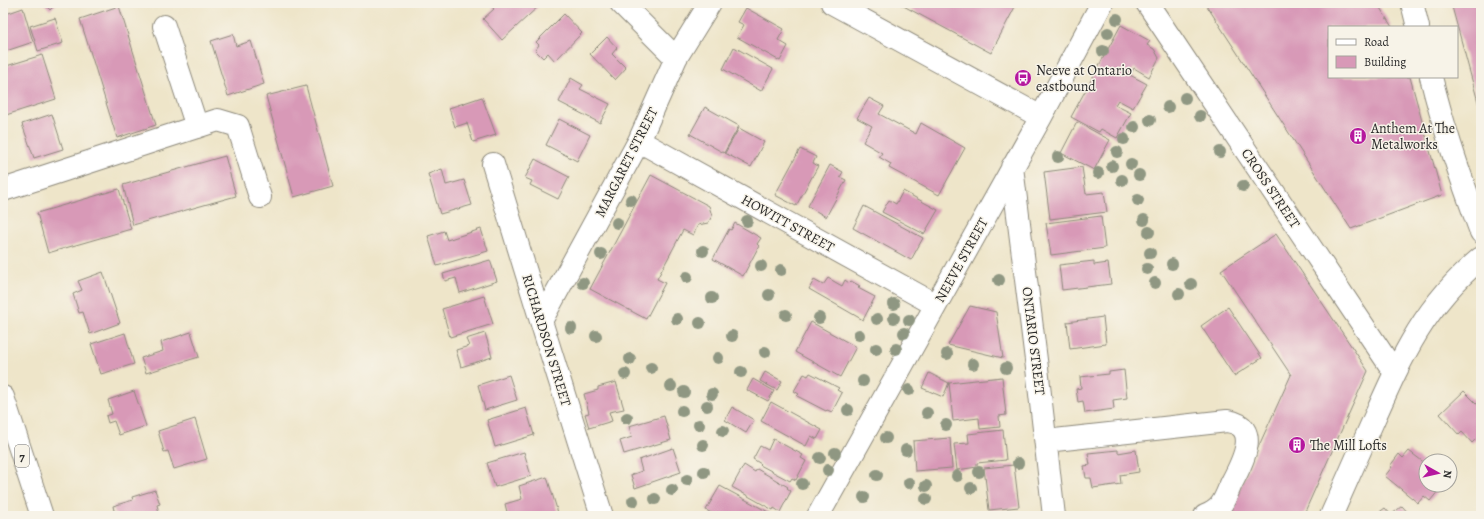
<svg xmlns="http://www.w3.org/2000/svg" width="1484" height="519" viewBox="0 0 1484 519" font-family="Alegreya,serif">
	<style>
		.building { fill: #d899b7 }
		.lines { fill: none; stroke-linecap: round; stroke-linejoin: round }
		.minor-casing { stroke: #8c887a; stroke-width: 24 }
		.major-casing { stroke: #8c887a; stroke-width: 24 }
		.minor { stroke: #fff; stroke-width: 22 }
		.major { stroke: #fff; stroke-width: 22 }
		.tree { fill: #8f9782 }
		.labels { text-anchor: middle; stroke-width: 3; stroke-linejoin: round; paint-order: stroke }
		.shield { fill: #f7f3e8; stroke: #686764; stroke-width: 1 }
		.shield-label { font-size: 13px; font-weight: bold; fill: #2b2b2b }
		.poi-label { font-size: 14px; fill: #2b2b2b; stroke: #f7f3e8; text-anchor: start }
		.street-label { font-size: 14px; fill: #2b2b2b; stroke: #f7f3e8 }
	</style>
	<rect width="100%" height="100%" fill="#f7f3e8"/>
	<filter id="ink" filterUnits="userSpaceOnUse"><feTurbulence type="fractalNoise" baseFrequency=".025" numOctaves="2"/><feDisplacementMap in="SourceGraphic" scale="8" xChannelSelector="R" yChannelSelector="G"/><feConvolveMatrix kernelMatrix="1 2 1 2 8 2 1 2 1" color-interpolation-filters="sRGB"/></filter>
	<filter id="wash" filterUnits="userSpaceOnUse"><feTurbulence type="fractalNoise" baseFrequency=".012" numOctaves="4" result="noise"/><feDisplacementMap in="SourceGraphic" scale="16" xChannelSelector="R" yChannelSelector="G"/><feGaussianBlur stdDeviation="0.9" result="paint"/><feColorMatrix in="noise" values="0 0 0 0 0 0 0 0 0 0 0 0 0 0 0 0 0 1.4 0 .05"/><feComposite in="paint" operator="in"/></filter>
	<g filter="url(#wash)">
		<rect width="100%" height="100%" fill="#eee5c9"/>
		<g id="blocks">
			<!-- building -->
			<path class="building" d="M44,3h13l-7,7z
				M496,3h43l2,1 -39,36 -19,-21 11,-10 -2,-2z
				M898,3h119l-26,50z
				M1205,3h172l15,24h-63v50h81l32,118 -91,34z
				M1451,3h30v110z
				M119,6l37,119 -39,13 -37,-119z
				M23,8l10,34 -30,10v-37z
				M746,8l38,21 -6,11 10,6 -8,15 -43,-24 7,-12 -6,-3z
				M564,14l18,19 -27,28 -7,-8 -5,5 -8,-8 4,-5 -3,-3z
				M55,18l8,25 -25,8 -8,-25z
				M1121,25l29,16 -3,4 7,4 5,9 -10,19 -15,-9 -4,7 17,9 -14,24 -15,-8 -3,5 16,8 -14,25 -16,-9 -2,3 -28,-15z
				M233,34l3,12 15,-5 13,43 -36,12 -17,-55z
				M607,37l10,11 -5,6 14,14 -11,12 -25,-26z
				M734,47l39,22 -12,22 -38,-22z
				M42,55l14,44 -50,16 -3,-10v-38z
				M571,78l12,7 -3,4 30,15 -10,19 -41,-21z
				M306,86l27,100 -39,11 -28,-101z
				M482,97l14,38 -23,7 -6,-19 -12,4 -6,-19z
				M869,98l15,8 -5,8 37,20 5,-11 44,25 -26,47 -50,-27 2,-4 -12,-7 3,-4 -19,-11 9,-16 -15,-8z
				M705,107l34,19 -15,27 -34,-19z
				M52,114l11,35 -29,9 -12,-34z
				M559,119l31,16 -13,26 -31,-16z
				M1077,122l33,18 -16,30 -33,-17z
				M739,128l25,14 -13,25 -26,-14z
				M800,149l16,8 -3,6 5,3 -22,40 -21,-11z
				M225,156l11,40 -103,29 -10,-40z
				M535,159l34,18 -11,22 -28,-14 2,-4 -7,-3z
				M830,165l13,7 -3,5 6,3 -20,37 -18,-11z
				M1082,167l4,27 18,-2 3,20 -57,7 -6,-47z
				M442,169l4,16 18,-5 8,25 -32,9 -12,-40z
				M651,175l58,31 3,10 -4,7 -10,2 -5,10 -10,-5 -26,49 8,4 -19,36 -56,-30z
				M119,189l12,40 -83,24 -11,-40z
				M903,191l35,19 -14,24 -42,-22 7,-12 7,4z
				M864,206l59,32 -12,22 -58,-32z
				M1101,216l4,32 -54,7 -5,-32z
				M735,223l26,15 -4,6 2,2 -16,30 -30,-17 16,-30 2,1z
				M481,229l7,22 -51,15 -9,-30 16,-5 3,9z
				M1276,234l92,137 -65,145h-76l64,-141 -70,-105z
				M490,260l7,21 -37,12 -4,-15 -11,3 -2,-7z
				M1094,261v4l14,-2 3,21 -49,6 -3,-25z
				M103,272l17,51 -30,11 -7,-22 -4,1 -6,-19 9,-4 -4,-9z
				M828,278l14,8 3,-6 4,3 2,-2 9,5 -2,2 17,9 -12,23 -54,-31 5,-9 9,5z
				M484,296l9,28 -43,13 -8,-28z
				M970,306l26,6 7,46 -55,-13z
				M1228,307l34,51 -28,18 -33,-50z
				M1103,317l3,27 -36,5 -3,-27z
				M811,322l45,25 -16,30 -45,-25z
				M191,332l8,25 -53,16 -5,-15 22,-7 -2,-9z
				M125,333l9,31 -33,10 -10,-30z
				M485,333l7,24 -31,10 -5,-17 13,-4 -3,-7z
				M1124,370l3,28 -14,2 1,9 -29,4 -2,-12 -5,1 -2,-13 5,-1 -1,-11 29,-3v-2z
				M765,372l17,9 -5,9 -17,-9z
				M810,373l29,15 -2,2 5,3 -10,19 -5,-2 -1,1 -29,-15 2,-2 -5,-3 10,-17 4,2z
				M929,373l20,10 53,-6 4,38 -7,1 1,11 -20,2 -1,-11 -26,3 -4,-38 -6,14 -21,-9z
				M509,375l8,25 -32,10 -7,-25z
				M753,379l21,12 -6,10 -21,-11z
				M616,382l8,27 -15,3 3,9 -23,7 -4,-14 4,-1 -5,-19 14,-4v-3z
				M134,391l12,35 -27,9 -5,-14 -6,2 -2,-7 6,-2 -4,-14z
				M1464,391l17,17v38l-6,-6 -3,3 -10,-11 -3,3 -19,-21z
				M771,402l51,28 -5,9 -6,-3 -5,10 -45,-25z
				M732,407l22,13 -8,13 -21,-13z
				M526,408l8,27 -39,12 -8,-27z
				M664,416l7,24 -47,14 -4,-13 12,-4 -3,-11z
				M195,419l12,40 -33,10 -6,-18 -4,1 -6,-21z
				M1003,430l3,30 -29,3v4l-20,3 -3,-26 15,-1 -1,-9z
				M950,438l2,30 -37,3 -2,-30z
				M773,439l30,16 -2,3 5,3 -10,19 -4,-2 -2,3 -30,-16 1,-1 -8,-5 7,-13 8,4z
				M673,448l8,24 -46,16 -4,-13 11,-4 -3,-11z
				M1118,450v3l18,-3 3,22 -19,3 1,9 -28,4 -2,-10h-5l-2,-12 6,-1 -2,-12z
				M1409,451l17,13v21h17l-13,16 -6,-5 -6,7 -33,-27 7,-9 -2,-1 9,-12 4,4z
				M524,452l7,24 -36,11 -8,-24z
				M744,465l11,7 2,-3 31,18 -1,1 4,3 -11,21 -6,-4 -1,2 -41,-23z
				M1014,465l5,42 -30,3 -5,-42z
				M547,477l12,39h-51l-3,-12 17,-5 -3,-13z
				M720,486l52,28 -1,2h-54l-11,-6z
				M155,490l5,14 -3,1 3,11h-48l3,-1 -2,-9 20,-6 -1,-3z
				M1402,506l9,10h-37l11,-8 6,7z"/>
		</g>
	</g>
	<g filter="url(#ink)">
		<use href="#blocks" fill-opacity="0" stroke="#8c887a" stroke-width="1"/>
		<g class="lines">
			<!-- minor casing -->
			<g class="minor-casing">
				<path id="minor" d="M621,3l55,55
					M832,3l209,114
					M1147,3l248,370
					M1412,3l6,24
					M164,26l33,101
					M1431,77c13,53 31,105 50,155
					M639,141l297,164
					M493,164l48,157 61,195
					M1012,167l25,201 17,148
					M3,190l215,-70 20,6 22,71
					M541,321l98,-180 37,-83 34,-55
					M1046,441l181,-20c36,5 14,44 4,63 -3,7 -6,16 -11,22 -4,5 -10,8 -15,10
					M818,516l223,-399 61,-114
					M1331,516c14,-32 29,-65 43,-97 29,-65 51,-114 107,-161"/>
			</g>
			<!-- major casing -->
			<g class="major-casing">
				<path id="major" d="M3,397l39,119"/>
			</g>
			<!-- minor -->
			<use href="#minor" class="minor"/>
			<!-- major -->
			<use href="#major" class="major"/>
		</g>
		<!-- trees -->
		<g class="tree">
			<circle cx="1117" cy="19" r="6"/>
			<circle cx="1108" cy="33" r="6"/>
			<circle cx="1103" cy="51" r="6"/>
			<circle cx="1185" cy="98" r="6"/>
			<circle cx="1168" cy="107" r="6"/>
			<circle cx="1200" cy="116" r="6"/>
			<circle cx="1150" cy="120" r="6"/>
			<circle cx="1134" cy="127" r="6"/>
			<circle cx="1124" cy="139" r="6"/>
			<circle cx="1117" cy="152" r="6"/>
			<circle cx="1220" cy="152" r="6"/>
			<circle cx="1058" cy="157" r="6"/>
			<circle cx="1131" cy="164" r="6"/>
			<circle cx="1112" cy="166" r="6"/>
			<circle cx="1098" cy="173" r="6"/>
			<circle cx="1139" cy="175" r="6"/>
			<circle cx="1122" cy="180" r="6"/>
			<circle cx="1243" cy="186" r="6"/>
			<circle cx="631" cy="200" r="6"/>
			<circle cx="1138" cy="200" r="6"/>
			<circle cx="1144" cy="220" r="6"/>
			<circle cx="747" cy="221" r="6"/>
			<circle cx="617" cy="223" r="6"/>
			<circle cx="1149" cy="232" r="6"/>
			<circle cx="703" cy="251" r="6"/>
			<circle cx="1150" cy="253" r="6"/>
			<circle cx="601" cy="254" r="6"/>
			<circle cx="1172" cy="264" r="6"/>
			<circle cx="761" cy="266" r="6"/>
			<circle cx="1147" cy="269" r="6"/>
			<circle cx="781" cy="270" r="6"/>
			<circle cx="687" cy="277" r="6"/>
			<circle cx="999" cy="280" r="6"/>
			<circle cx="583" cy="283" r="6"/>
			<circle cx="1155" cy="283" r="6"/>
			<circle cx="1191" cy="284" r="6"/>
			<circle cx="1179" cy="294" r="6"/>
			<circle cx="769" cy="295" r="6"/>
			<circle cx="712" cy="298" r="6"/>
			<circle cx="894" cy="304" r="6"/>
			<circle cx="786" cy="315" r="6"/>
			<circle cx="819" cy="318" r="6"/>
			<circle cx="894" cy="318" r="6"/>
			<circle cx="677" cy="319" r="6"/>
			<circle cx="877" cy="319" r="6"/>
			<circle cx="909" cy="320" r="6"/>
			<circle cx="700" cy="323" r="6"/>
			<circle cx="571" cy="328" r="6"/>
			<circle cx="904" cy="333" r="6"/>
			<circle cx="859" cy="335" r="6"/>
			<circle cx="596" cy="336" r="6"/>
			<circle cx="732" cy="336" r="6"/>
			<circle cx="876" cy="349" r="6"/>
			<circle cx="896" cy="349" r="6"/>
			<circle cx="765" cy="352" r="6"/>
			<circle cx="947" cy="354" r="6"/>
			<circle cx="718" cy="358" r="6"/>
			<circle cx="630" cy="359" r="6"/>
			<circle cx="973" cy="364" r="6"/>
			<circle cx="651" cy="368" r="6"/>
			<circle cx="1006" cy="368" r="6"/>
			<circle cx="741" cy="372" r="6"/>
			<circle cx="625" cy="374" r="6"/>
			<circle cx="863" cy="381" r="6"/>
			<circle cx="671" cy="386" r="6"/>
			<circle cx="909" cy="390" r="6"/>
			<circle cx="684" cy="392" r="6"/>
			<circle cx="712" cy="394" r="6"/>
			<circle cx="707" cy="406" r="6"/>
			<circle cx="848" cy="410" r="6"/>
			<circle cx="682" cy="411" r="6"/>
			<circle cx="927" cy="413" r="6"/>
			<circle cx="627" cy="418" r="6"/>
			<circle cx="699" cy="425" r="6"/>
			<circle cx="946" cy="425" r="6"/>
			<circle cx="723" cy="431" r="6"/>
			<circle cx="886" cy="438" r="6"/>
			<circle cx="703" cy="445" r="6"/>
			<circle cx="906" cy="450" r="6"/>
			<circle cx="835" cy="453" r="6"/>
			<circle cx="820" cy="458" r="6"/>
			<circle cx="1018" cy="463" r="6"/>
			<circle cx="828" cy="470" r="6"/>
			<circle cx="704" cy="472" r="6"/>
			<circle cx="979" cy="472" r="6"/>
			<circle cx="877" cy="475" r="6"/>
			<circle cx="957" cy="476" r="6"/>
			<circle cx="687" cy="480" r="6"/>
			<circle cx="909" cy="483" r="6"/>
			<circle cx="802" cy="484" r="6"/>
			<circle cx="926" cy="486" r="6"/>
			<circle cx="971" cy="488" r="6"/>
			<circle cx="672" cy="490" r="6"/>
			<circle cx="864" cy="497" r="6"/>
			<circle cx="655" cy="499" r="6"/>
			<circle cx="926" cy="499" r="6"/>
			<circle cx="633" cy="501" r="6"/>
		</g>
	</g>
	<!-- icons -->
	<defs>
		<g id="bus-disc" transform="scale(0.9)"><circle r="9.5" fill="#b5179e" stroke="#f7f3e8"/><path d="M-5-6H5V4H4V6H2V4H-2V6H-4V4H-5ZM-3.5-4V0h7V-4ZM-3.5 1.2v1.5H-2V1.2ZM2 1.2v1.5H3.5V1.2Z" fill="#fff"/></g>
		<g id="building-disc" transform="scale(0.9)"><circle r="9.5" fill="#b5179e" stroke="#f7f3e8"/><path d="M-4-6H4V6H1V3H-1V6H-4ZM-2.5-4.3h1.7v1.8h-1.7ZM.8-4.3h1.7v1.8H.8ZM-2.5-1h1.7V.8h-1.7ZM.8-1h1.7V.8H.8Z" fill="#fff"/></g>
	</defs>
	<g fill-rule="evenodd">
		<use href="#bus-disc" x="1023" y="78"/>
		<use href="#building-disc" x="1358" y="136"/>
		<use href="#building-disc" x="1297" y="445"/>
	</g>
	<g class="labels">
		<!-- shield labels -->
		<rect class="shield" x="15" y="445" width="14" height="22" rx="3"/>
		<g class="shield-label">
			<text x="22" y="461">7</text>
		</g>
		<!-- poi labels -->
		<g class="poi-label">
			<text x="1036" y="75">Neeve at Ontario<tspan x="1036" dy="16">eastbound</tspan></text>
			<text x="1371" y="133">Anthem At The<tspan x="1371" dy="16">Metalworks</tspan></text>
			<text x="1310" y="450">The Mill Lofts</text>
		</g>
		<!-- street labels -->
		<g class="street-label">
			<text transform="translate(626 162) rotate(-63)" y="5">MARGARET STREET</text>
			<text transform="translate(1271 188) rotate(56)" y="5">CROSS STREET</text>
			<text transform="translate(788 223) rotate(29)" y="5">HOWITT STREET</text>
			<text transform="translate(961 260) rotate(-61)" y="5">NEEVE STREET</text>
			<text transform="translate(547 340) rotate(73)" y="5">RICHARDSON STREET</text>
			<text transform="translate(1034 341) rotate(83)" y="5">ONTARIO STREET</text>
		</g>
	</g>
	<!-- margin -->
	<rect width="1484" height="519" fill="none" stroke="#f7f3e8" stroke-width="16"/>
	<!-- legend -->
	<rect x="1328" y="26" width="130" height="52" fill="#f7f3e8" stroke="#a5a39c"/>
	<rect x="1336" y="39" width="20" height="6" fill="#ffffff" stroke="#a5a39c"/>
	<text x="1364" y="46" font-size="12" fill="#2b2b2b">Road</text>
	<rect x="1336" y="56" width="20" height="12" fill="#d899b7" stroke="#a5a39c"/>
	<text x="1364" y="66" font-size="12" fill="#2b2b2b">Building</text>
	<!-- north arrow -->
	<g transform="translate(1438 473) rotate(98)"><circle r="19" fill="#f7f3e8" stroke="#a5a39c"/>
	<path d="M0-3L7 15L0 10L-7 15Z" fill="#b5179e"/>
	<text y="-6" font-size="11" font-weight="bold" text-anchor="middle" fill="#2b2b2b">N</text>
	</g>
</svg>
